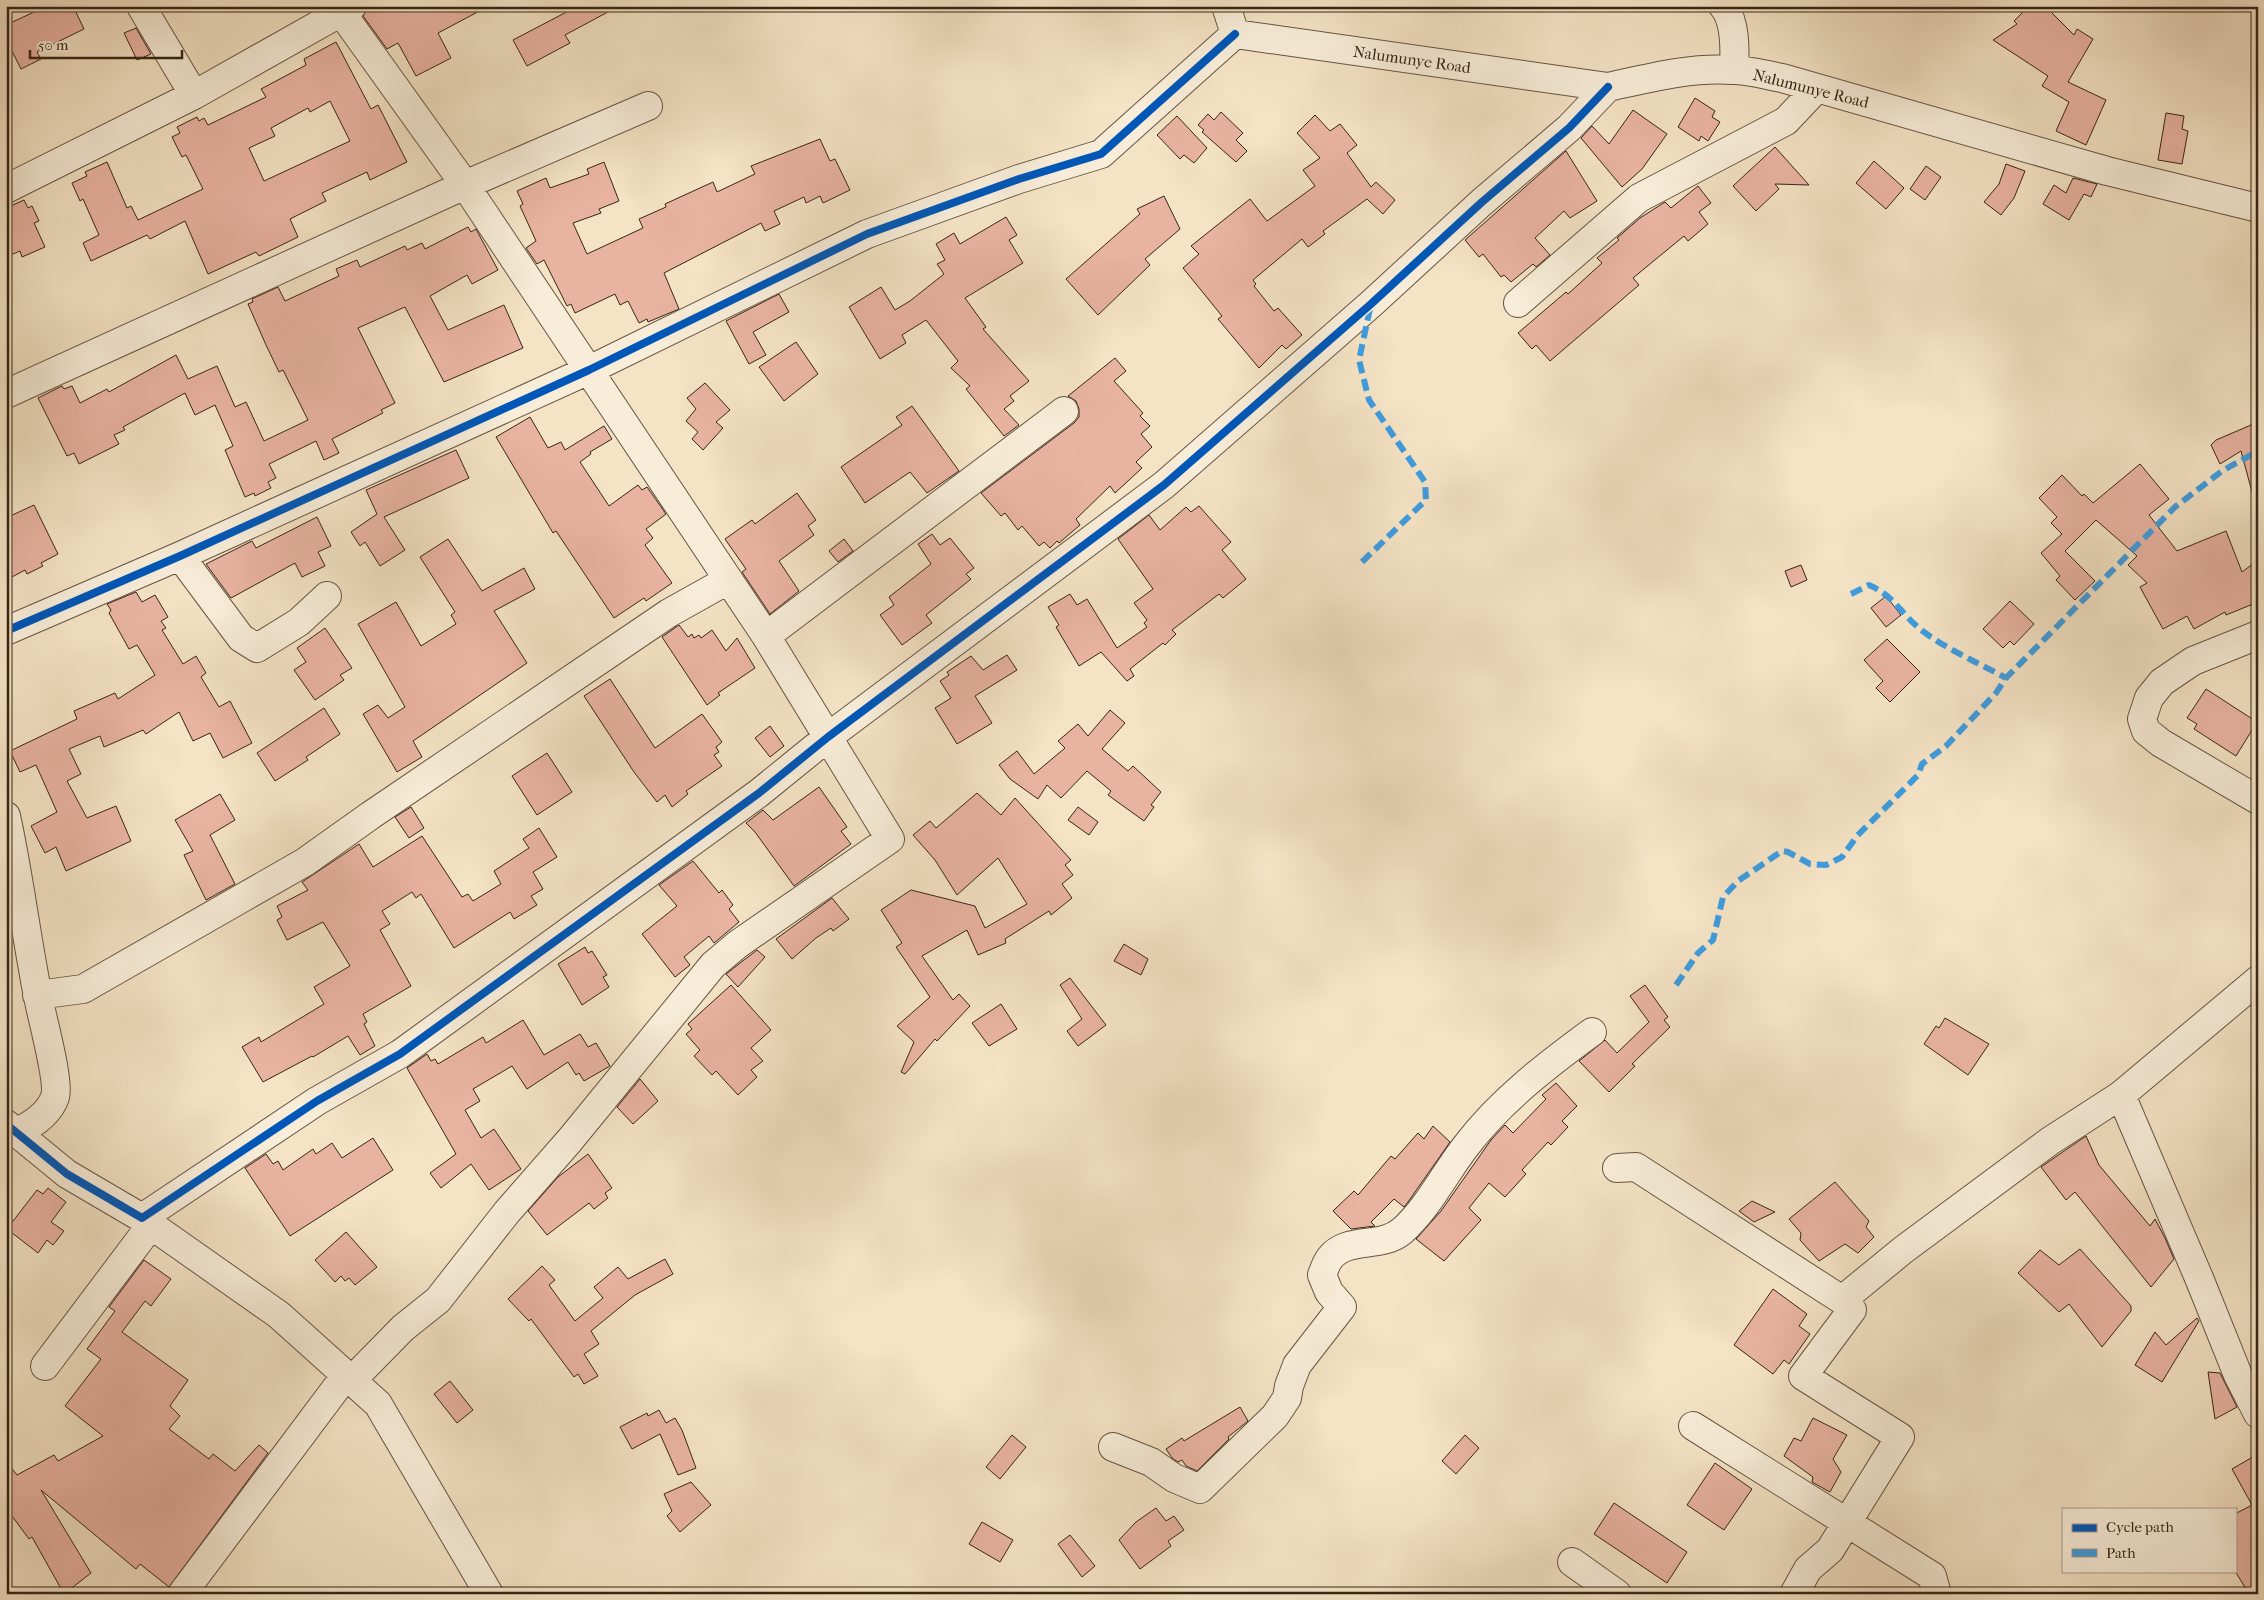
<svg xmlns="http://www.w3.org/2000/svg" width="2264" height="1600" viewBox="0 0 2264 1600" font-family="'IM FELL French Canon',serif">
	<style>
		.building { fill: #e9b3a2; stroke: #362616; fill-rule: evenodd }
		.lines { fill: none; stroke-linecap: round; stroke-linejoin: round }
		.minor-casing { stroke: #665542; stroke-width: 30 }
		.minor { stroke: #f8edd9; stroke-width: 28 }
		.quiet { stroke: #3e9cdf; stroke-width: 6; stroke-dasharray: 12 6; stroke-linecap: butt }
		.cycleway-casing { stroke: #f8edd9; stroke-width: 11 }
		.cycleway { stroke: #0057b8; stroke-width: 8 }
		.labels { text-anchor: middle; stroke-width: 4; stroke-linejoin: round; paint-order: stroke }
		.street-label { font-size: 16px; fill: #362616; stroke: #f8edd9 }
	</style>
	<rect width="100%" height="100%" fill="#f4e3c5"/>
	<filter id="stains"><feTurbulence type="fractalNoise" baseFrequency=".004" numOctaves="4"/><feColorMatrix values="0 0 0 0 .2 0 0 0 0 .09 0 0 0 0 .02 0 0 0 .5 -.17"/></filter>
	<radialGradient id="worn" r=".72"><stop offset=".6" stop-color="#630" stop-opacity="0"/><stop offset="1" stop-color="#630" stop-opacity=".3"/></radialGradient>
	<!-- building -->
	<path class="building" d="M47,6h26l11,23 -47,23 4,7 -20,10 -15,-30v-14z
		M371,6h118l-51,27 13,25 -35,18 -18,-33 -11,6 -24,-33 4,-7z
		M578,6h41l-54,29 5,8 -43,23 -14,-26z
		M2029,6h16l29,29 3,-6 16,10 -25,43 38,18 -20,45 -30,-14 13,-29 -27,-16 6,-10 -55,-36 24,-16 -3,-3z
		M136,28l15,26 -14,6 -13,-27z
		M336,42l35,67 7,-4 29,57 -37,18 -3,-8 -45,21 4,8 -36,18 8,18 -39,19 -3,-4 -48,22 -23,-53 -35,18 -3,-4 -56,26 -8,-18 16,-8 -16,-36 -3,2 -8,-18 15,-7 -2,-4 22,-10 20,46 4,-2 7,14 65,-31 -17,-34 -4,2 -10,-20 8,-4 -3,-6 20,-10 2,4 5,-3 4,7 58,-28 -5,-8 45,-24 -2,-6zM330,101l20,40 -86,40 -15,-33 26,-12 -4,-8 37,-20 2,4z
		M1695,98l20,13 -3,6 8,5 -12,19 -7,-5 -2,5 -21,-14z
		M1633,110l34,24 -25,35 -20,18 -41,-49 11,-12 17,18z
		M1221,112l22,21 -7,7 11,11 -11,11 -34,-30 2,-2 -6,-5 10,-11 6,6z
		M2166,113l18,3 -2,13 6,2 -6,33 -24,-4z
		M1315,115l15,16 10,-7 17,21 -10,8 24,34 5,-5 19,18 -12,14 -16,-15 -44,32 2,3 -17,13 -6,-8 -49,41 3,4 -2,2 20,25 4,-3 24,27 -16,14 -4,-4 -23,23 -41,-49 4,-3 -39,-48 16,-14 -8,-8 59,-47 17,22 48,-35 -12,-16 17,-12 -23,-25z
		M1177,116l30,32 -13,15 -10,-8 -4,4 -23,-24z
		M820,139l10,22 5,-2 15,31 -27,13 -3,-7 -14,7 -2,-6 -30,14 6,13 -15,7 -4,-8 -97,50 15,36 -31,13 -1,-3 -8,4 -11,-22 -8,4 -5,-11 -40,19 -4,-9 -4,2 -23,-46 -7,4 -11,-16 10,-7 -16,-35 3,-2 -6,-13 29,-13 4,10 39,-14 -2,-5 17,-7 15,39 -20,8 2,4 -28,10 14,31 56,-26 -4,-9 27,-12 -1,-3 48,-22 4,10 38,-18 -4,-8z
		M1775,147l34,38 -34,-1 4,5 -23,22 -23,-25z
		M1566,151l31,50 -27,17 -6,-7 -29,27 15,17 -14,12 -3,-3 -22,18 -7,-7 -3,2 -18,-23 -4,3 -14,-17z
		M1874,161l30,27 -18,21 -30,-26z
		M2006,164l19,7 -11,27 -13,17 -17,-13 15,-18z
		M1926,166l15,11 -16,23 -15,-11z
		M2073,178l24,6 -6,13 -7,-3 -15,26 -26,-16 11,-19 12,8z
		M1698,186l13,17 -12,9 9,12 -20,17 -4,-5 -51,42 6,7 -89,76 -14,-16 -4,4 -14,-16 48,-41 2,2 34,-31 -5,-5 22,-18 -2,-2 23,-20 25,-16 6,6z
		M1164,196l16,33 -35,30 5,6 -52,50 -32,-36 74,-65 -3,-5z
		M24,200l4,8 4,-2 7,15 -5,2 11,24 -23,10 -2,-6 -14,6v-49z
		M1006,217l11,18 -8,5 14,23 -58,35 21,29 -3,2 46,52 -19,15 4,5 -10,8 15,16 -15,11 -38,-47 4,-3 -19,-18 7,-7 -32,-41 -24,15 4,8 -26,16 -31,-52 32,-20 14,23 15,-9 34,-27 -7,-10 8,-4 -9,-16 18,-11 6,11z
		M468,227l3,5 5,-3 22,41 -26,14 -5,-9 -37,21 18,34 56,-25 19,43 -79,34 -39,-75 -47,21 37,75 -14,7 2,3 -51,26 7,14 -15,7 -8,-19 -47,23 7,14 -8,4 3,6 -16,8 -1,-3 -9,4 -20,-47 8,-4 -18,-41 -20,10 -10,-22 -62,34 2,3 -11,5 5,9 -40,20 -5,-11 -7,3 -29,-58 24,-12 2,3 8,-3 8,17 27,-14 2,3 67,-37 12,24 29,-13 18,41 11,-5 18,39 44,-21 -25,-50 -4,2 -13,-27 -18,-41 5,-2 -1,-3 26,-12 7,14 54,-25 -3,-7 21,-9 3,7 45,-21 2,4 15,-7 3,6z
		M779,294l10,18 -36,20 13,23 -17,9 -23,-43z
		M796,342l22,32 -34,27 -25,-34z
		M1115,358l11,13 -12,10 29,32 -3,3 10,10 -9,8 11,13 -16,15 6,6 -27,25 -5,-7 -34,33 4,6 -21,18 -2,-2 -7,7 -6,-6 -5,4 -17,-20 -4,4 -13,-17 -4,3 -20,-23 93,-70 5,-6v-8l-3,-8 -8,-5z
		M705,383l25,27 -14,12 7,6 -20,22 -11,-11 6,-7 -12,-11 10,-12 -9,-11z
		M912,406l47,65 -32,22 -17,-21 -45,31 -24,-36 61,-42 -6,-8z
		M530,417l18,31 13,-6 4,8 39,-24 8,13 -22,13 1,2 -11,8 29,44 29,-21 4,5 5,-3 5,7 14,20 -20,15 7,9 -8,7 27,38 -26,18 -2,-3 -30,20 -58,-87 -3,2 -57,-96z
		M2258,422v69l-6,1 -11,-41 -21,13 -9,-19 5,-5z
		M456,450l13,28 -85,39 21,33 -25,16 -15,-24 -5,4 -9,-14 26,-18 -11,-24z
		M2140,464l29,35 -20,16 28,36 49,-20 16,41 16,-12v42l-32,13 -1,-3 -31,17 -7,-13 -24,13 -23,-42 7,-4 -19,-18 9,-9 -41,-36 -31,31 30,30 -20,19 -19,-20 4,-4 -19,-23 21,-19 -11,-11 6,-6 -18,-19 23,-23 20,21 2,-2 9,9z
		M797,493l19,27 -8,6 6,9 -35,26 20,30 -29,23 -28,-42 4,-3 -21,-30 27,-19 3,4z
		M34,505l24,49 -17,9 2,3 -16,8 -2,-4 -13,7 -6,-11v-48z
		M1199,506l32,36 -9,8 24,29 -23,19 -4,-4 -47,36 4,4 -11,11 -2,-2 -33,26 4,7 -7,5 -26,-29 -22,14 -23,-39 3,-2 -11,-18 22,-13 7,11 10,-6 30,49 30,-21 -3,-4 3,-3 -13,-17 19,-14 -35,-50 31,-24 11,15 26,-23 5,5z
		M317,517l14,29 -13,6 7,14 -23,11 -7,-14 -64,35 -25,-34 46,-23 4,7z
		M932,534l8,11 10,-7 24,30 -8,6 5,5 -45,36 6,8 -30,22 -22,-30 14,-10 -5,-8 42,-33 -13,-20z
		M448,539l34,52 42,-23 11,21 -41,22 33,52 -114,78 9,16 -25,15 -34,-58 15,-9 10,13 17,-11 -47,-83 38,-22 25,44 35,-22 -5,-9 4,-3 -35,-55z
		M844,539l9,12 -15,11 -9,-11z
		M1801,565l6,15 -16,7 -6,-16z
		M136,592l6,10 13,-7 13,22 -7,4 5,7 -4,2 21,34 13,-8 10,17 -5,4 18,30 11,-6 22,42 -29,15 -13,-25 -17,8 -14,-29 -33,22 -3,-4 -39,17 -4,-11 -31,13 12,25 -14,7 20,37 29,-12 15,35 -65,30 -10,-24 -11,6 -14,-27 26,-14 -21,-47 -16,7 -10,-21 67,-32 -3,-8 41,-18 3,6 37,-24 -18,-30 -8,4 -20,-36 2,-3 -4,-6z
		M1886,596l15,19 -15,12 -15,-19z
		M2010,601l24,23 -20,21 -4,-4 -7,7 -20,-19z
		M679,625l9,12 4,-3 2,4 5,-3 2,3 11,-8 14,21 11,-13 18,30 -37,25 2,2 -13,10 -45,-68z
		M325,628l27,40 -12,7 4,5 -29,20 -21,-30 12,-8 -9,-14z
		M1887,639l33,33 -30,30 -14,-14 7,-7 -19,-21z
		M1007,655l10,15 -42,26 17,27 -35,21 -22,-36 16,-10 -11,-17 9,-6 -2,-3 24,-16 12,14z
		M610,679l45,69 47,-34 20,28 -6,5 3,5 -5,3 8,11 -36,25 2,3 -16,13 -7,-12 -8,7 -23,-30 -50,-76z
		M2206,689l51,33 -21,34 -42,-27 3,-5 -10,-6z
		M324,708l16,26 -34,23 2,3 -33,21 -18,-28z
		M1110,710l15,13 -23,26 26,22 5,-5 28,26 -10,13 3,2 -10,14 -36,-26 3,-4 -24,-20 -26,27 -14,-13 -9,14 -28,-20 -11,-14 18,-14 17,23 31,-26 -7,-7 20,-17 10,12z
		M770,726l14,20 -14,11 -15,-19z
		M547,753l25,39 -35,23 -25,-39z
		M819,787l28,40 -6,4 10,13 -57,42 -39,-54 -9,-9 17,-13 10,10z
		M977,793l24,22 14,-17 56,62 -6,5 8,10 -11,9 10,14 -21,17 -2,-4 -44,28 1,4 -28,12 -11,-25 -45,26 31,44 6,-6 11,12 -33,35 -2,-2 -30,35 -4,-2 13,-30 -17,-16 33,-29 -34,-50 6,-4 -21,-33 30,-20 64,16 10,22 42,-24 -29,-46 -41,37 -22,-35 -22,-25 17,-14 6,7z
		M220,794l15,26 -25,15 25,49 -29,16 -22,-45 9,-4 -18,-31z
		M411,807l13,21 -15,10 -14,-21z
		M1078,807l20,15 -9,13 -21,-15z
		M539,828l18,29 -24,15 10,17 -12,7 6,9 -23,14 -4,-7 -56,36 -33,-54 -5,4 -4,-6 -30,19 8,13 -10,6 31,56 -48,28 4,8 -3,2 11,22 -15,9 -12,-19 -35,21 -1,-1 -49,26 -21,-35 17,-10 2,5 63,-38 -10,-17 36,-21 -27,-44 -36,18 -10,-20 5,-3 -5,-11 31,-16 -6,-8 57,-38 14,23 49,-31 40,61 6,-3 5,7 28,-17 -7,-13 35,-23 -6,-9z
		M693,861l26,32 3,-3 11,15 -4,4 10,13 -25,21 -5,-7 -25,21 6,8 -15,12 -33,-43 35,-28 -18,-21z
		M832,898l17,21 -16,12 -2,-3 -15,10 -24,21 -16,-20z
		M1124,944l24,15 -7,16 -27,-14z
		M585,947l3,6 4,-2 15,24 -4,2 6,10 -27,18 -24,-41z
		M757,950l8,7 -27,30 -12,-13z
		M1070,978l36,47 -28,21 -11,-15 15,-12 -22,-34z
		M731,985l40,45 -20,18 12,13 -12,9 6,7 -19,18 -22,-24 -4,4 -18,-19 6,-6 -14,-16 6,-5 -4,-5z
		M1645,985l23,32 -4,3 6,7 -38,37 3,2 -26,26 -30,-31 26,-21 12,13 32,-31 -19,-26z
		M1001,1004l16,25 -28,17 -17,-23z
		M1945,1018l44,26 -21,31 -44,-31 12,-18 3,2z
		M523,1020l21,35 36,-21 8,13 8,-4 14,23 -26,15 -5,-8 -3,2 -8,-13 -41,27 -15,-23 -39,23 7,12 -15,9 16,28 13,-9 27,40 -32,21 -18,-26 -30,24 -11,-15 26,-19 -49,-86 20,-14 4,7 4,-2 3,5 45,-27 3,6z
		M640,1079l18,22 -25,23 -16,-17z
		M1556,1083l21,23 -15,15 6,6 -17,18 -3,-3 -26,28 4,4 -21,23 -16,-14 -20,25 12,12 -37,41 -28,-22 25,-28 50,-71 14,-15 8,8 33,-34 -4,-4z
		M1433,1126l17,16 -42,60 -4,5 -10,-8 -23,23 4,4 -24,3 -18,-18 21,-20 4,4 33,-39 4,3 23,-26 6,6z
		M2086,1136l13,29 51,61 5,-7 10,19 9,21 -23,28 -76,-95 -9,8 -25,-33z
		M373,1138l20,32 -103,66 -45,-68 21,-14 7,10 5,-3 5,9 30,-21 3,5 16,-11 10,15z
		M588,1154l24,34 -7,5 3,5 -14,11 -5,-6 -42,32 -19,-24 30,-34z
		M1835,1182l34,39 -3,6 8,10 -16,16 -13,-9 -26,17 -19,-21 1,-7 -12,-14z
		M48,1188l18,14 -15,20 13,9 -11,14 -6,-5 -9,13 -31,-24 30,-39 6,4z
		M1752,1201l23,11 -21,10 -15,-11z
		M346,1232l31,35 -22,18 -6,-7 -4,3 -4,-5 -6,6 -20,-22z
		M2080,1249l51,57v5l-29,36 -33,-43 -10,8 -41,-39 22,-23 19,15z
		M665,1259l8,15 -38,21 -44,36 8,13 -15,10 14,22 -14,8 -6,-10 -4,3 -43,-58 -2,2 -21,-22 34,-33 13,14 -6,5 26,36 28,-23 -9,-11 24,-20 10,12z
		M144,1260l27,19 -20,27 -6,-5 -23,31 66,48 -18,26 10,10 -11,13 40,30 4,-5 22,17 24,-26 9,8 -99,134 -29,-23 -4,5 -95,-79 50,83 -27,21 -32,-57 -3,2 -23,-31v-47l11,14 37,-20 4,6 45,-25 -38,-30 36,-47 -14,-10 28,-38 -6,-4z
		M1773,1289l34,25 -8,12 11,8 -21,30 -5,-4 -11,14 -39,-29z
		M2197,1318l2,3 -37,61 -27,-17 20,-33 11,13z
		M2208,1372l12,1 17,34 -22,12z
		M450,1381l23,29 -16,13 -23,-29z
		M1240,1407l8,14 -20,16 1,2 -32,32 -11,-5 -4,-6 -4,2 -6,-4 -6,-9 16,-11 2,3z
		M659,1410l7,13 9,-5 7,12 14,38 -18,7 -18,-41 -28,15 -12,-22 27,-14 1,3z
		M1813,1418l34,17 -14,24 8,13 -11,20 -18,-10 1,-5 -29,-21 10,-18 7,3z
		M1012,1435l14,12 -26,32 -14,-12z
		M1465,1435l14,13 -23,26 -14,-13z
		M2258,1454v140h-9l-14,-23v-57l17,-9 -20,-36z
		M1715,1463l37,26 -28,41 -37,-25z
		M691,1482l20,23 -31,27 -13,-16 5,-5 -8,-17z
		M1614,1503l73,49 -20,31 -73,-49z
		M1156,1508l10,13 8,-5 10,14 -16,11 3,5 -31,23 -21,-29 17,-18z
		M982,1522l31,18 -13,22 -31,-18z
		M1070,1535l25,31 -13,11 -24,-33z"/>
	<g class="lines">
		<!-- minor casing -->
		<g class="minor-casing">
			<path id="minor" d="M141,6l53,89 158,-89
				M1226,6l9,28
				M1723,6c13,15 12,45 11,64
				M341,12l124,173 301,451 124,203 -152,105 -25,21 -143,175 -63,72 -69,88 -35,28 -51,52
				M1235,34l373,53c41,-9 82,-20 125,-17 16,0 33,5 49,8l325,93 151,37
				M6,189l188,-94
				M1518,303l121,-105 147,-77 31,-33
				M6,394l459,-209 183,-79
				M180,556l61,82 16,10 42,-26 28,-26
				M6,631l174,-75 409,-186 278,-136 152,-55 82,-25 134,-120
				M2258,635l-65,26 -31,21 -13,16 -7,21 4,12 15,12 97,57
				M766,636l298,-225
				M6,816c13,59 20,120 32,180 3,19 22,85 17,101 -6,17 -23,28 -38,35
				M37,995l46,-6 222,-127 66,-47 298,-202 59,-33
				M2121,1095l78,183 39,97 20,39
				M6,1124l61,50 75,44 175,-117 83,-47 359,-261 69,-56 336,-252 207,-181 111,-102 87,-74 39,-41
				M1617,1168l19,-1 206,133 61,-50 147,-109 71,-46 137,-115
				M45,1366l106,-141 128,90 99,89 111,190
				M1693,1426l239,150 5,18
				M1113,1447l38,15 23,16 26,11 75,-73 12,-18 2,-12 8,-21 45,-58 -13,-15 -7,-17c2,-5 4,-12 8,-17 17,-22 51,-9 72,-27 26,-23 43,-58 64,-85 34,-45 81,-81 126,-114
				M1572,1562l45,32
				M182,1594l164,-219
				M1794,1594l14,-25 22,-19 70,-113 -97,-61 49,-66"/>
		</g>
		<!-- minor -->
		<use href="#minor" class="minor"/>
		<!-- quiet -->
		<path class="quiet" d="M1362,562l64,-62 -1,-18 -56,-82 -10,-40 12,-56
			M1851,594l18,-9c26,11 33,31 55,47 24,18 55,31 82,46
			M1676,985l22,-32 15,-13 10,-43 15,-16 44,-30 6,1 22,12 16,1 16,-8 15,-21 61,-61 4,-11 24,-18 50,-53 10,-15 169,-171 47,-36 36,-20"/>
		<!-- cycleway casing -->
		<g class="cycleway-casing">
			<path id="cycleway" d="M6,631l174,-75 409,-186 278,-136 152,-55 82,-25 134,-120
				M6,1124l61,50 75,44 175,-117 83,-47 359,-261 69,-56 336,-252 207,-181 111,-102 87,-74 39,-41"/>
		</g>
		<!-- cycleway -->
		<use href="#cycleway" class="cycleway"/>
	</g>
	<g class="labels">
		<!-- street labels -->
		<g class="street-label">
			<text transform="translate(1412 59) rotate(8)" y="6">Nalumunye Road</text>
			<text transform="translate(1811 88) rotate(14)" y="6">Nalumunye Road</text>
		</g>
	</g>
	<!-- margin -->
	<rect width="2264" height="1600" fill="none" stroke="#f4e3c5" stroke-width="25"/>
	<rect x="8" y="8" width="2249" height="1585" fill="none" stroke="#362616" stroke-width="2.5"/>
	<rect x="12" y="12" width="2239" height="1575" fill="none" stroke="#362616"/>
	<!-- legend -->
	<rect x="2062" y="1508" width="175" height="65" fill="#f8edd9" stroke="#aa9d8b"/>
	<rect x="2072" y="1524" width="25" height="8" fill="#0057b8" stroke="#aa9d8b"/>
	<text x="2106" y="1532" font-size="15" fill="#362616">Cycle path</text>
	<rect x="2072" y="1549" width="25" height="8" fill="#3e9cdf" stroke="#aa9d8b"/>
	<text x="2106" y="1558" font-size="15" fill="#362616">Path</text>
	<!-- scale -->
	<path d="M30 50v8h152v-8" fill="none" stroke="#362616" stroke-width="2.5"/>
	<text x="38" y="50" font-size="15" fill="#362616" stroke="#f8edd9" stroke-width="4" paint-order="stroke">50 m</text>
	<rect width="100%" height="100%" filter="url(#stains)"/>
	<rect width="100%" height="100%" fill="url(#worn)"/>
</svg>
